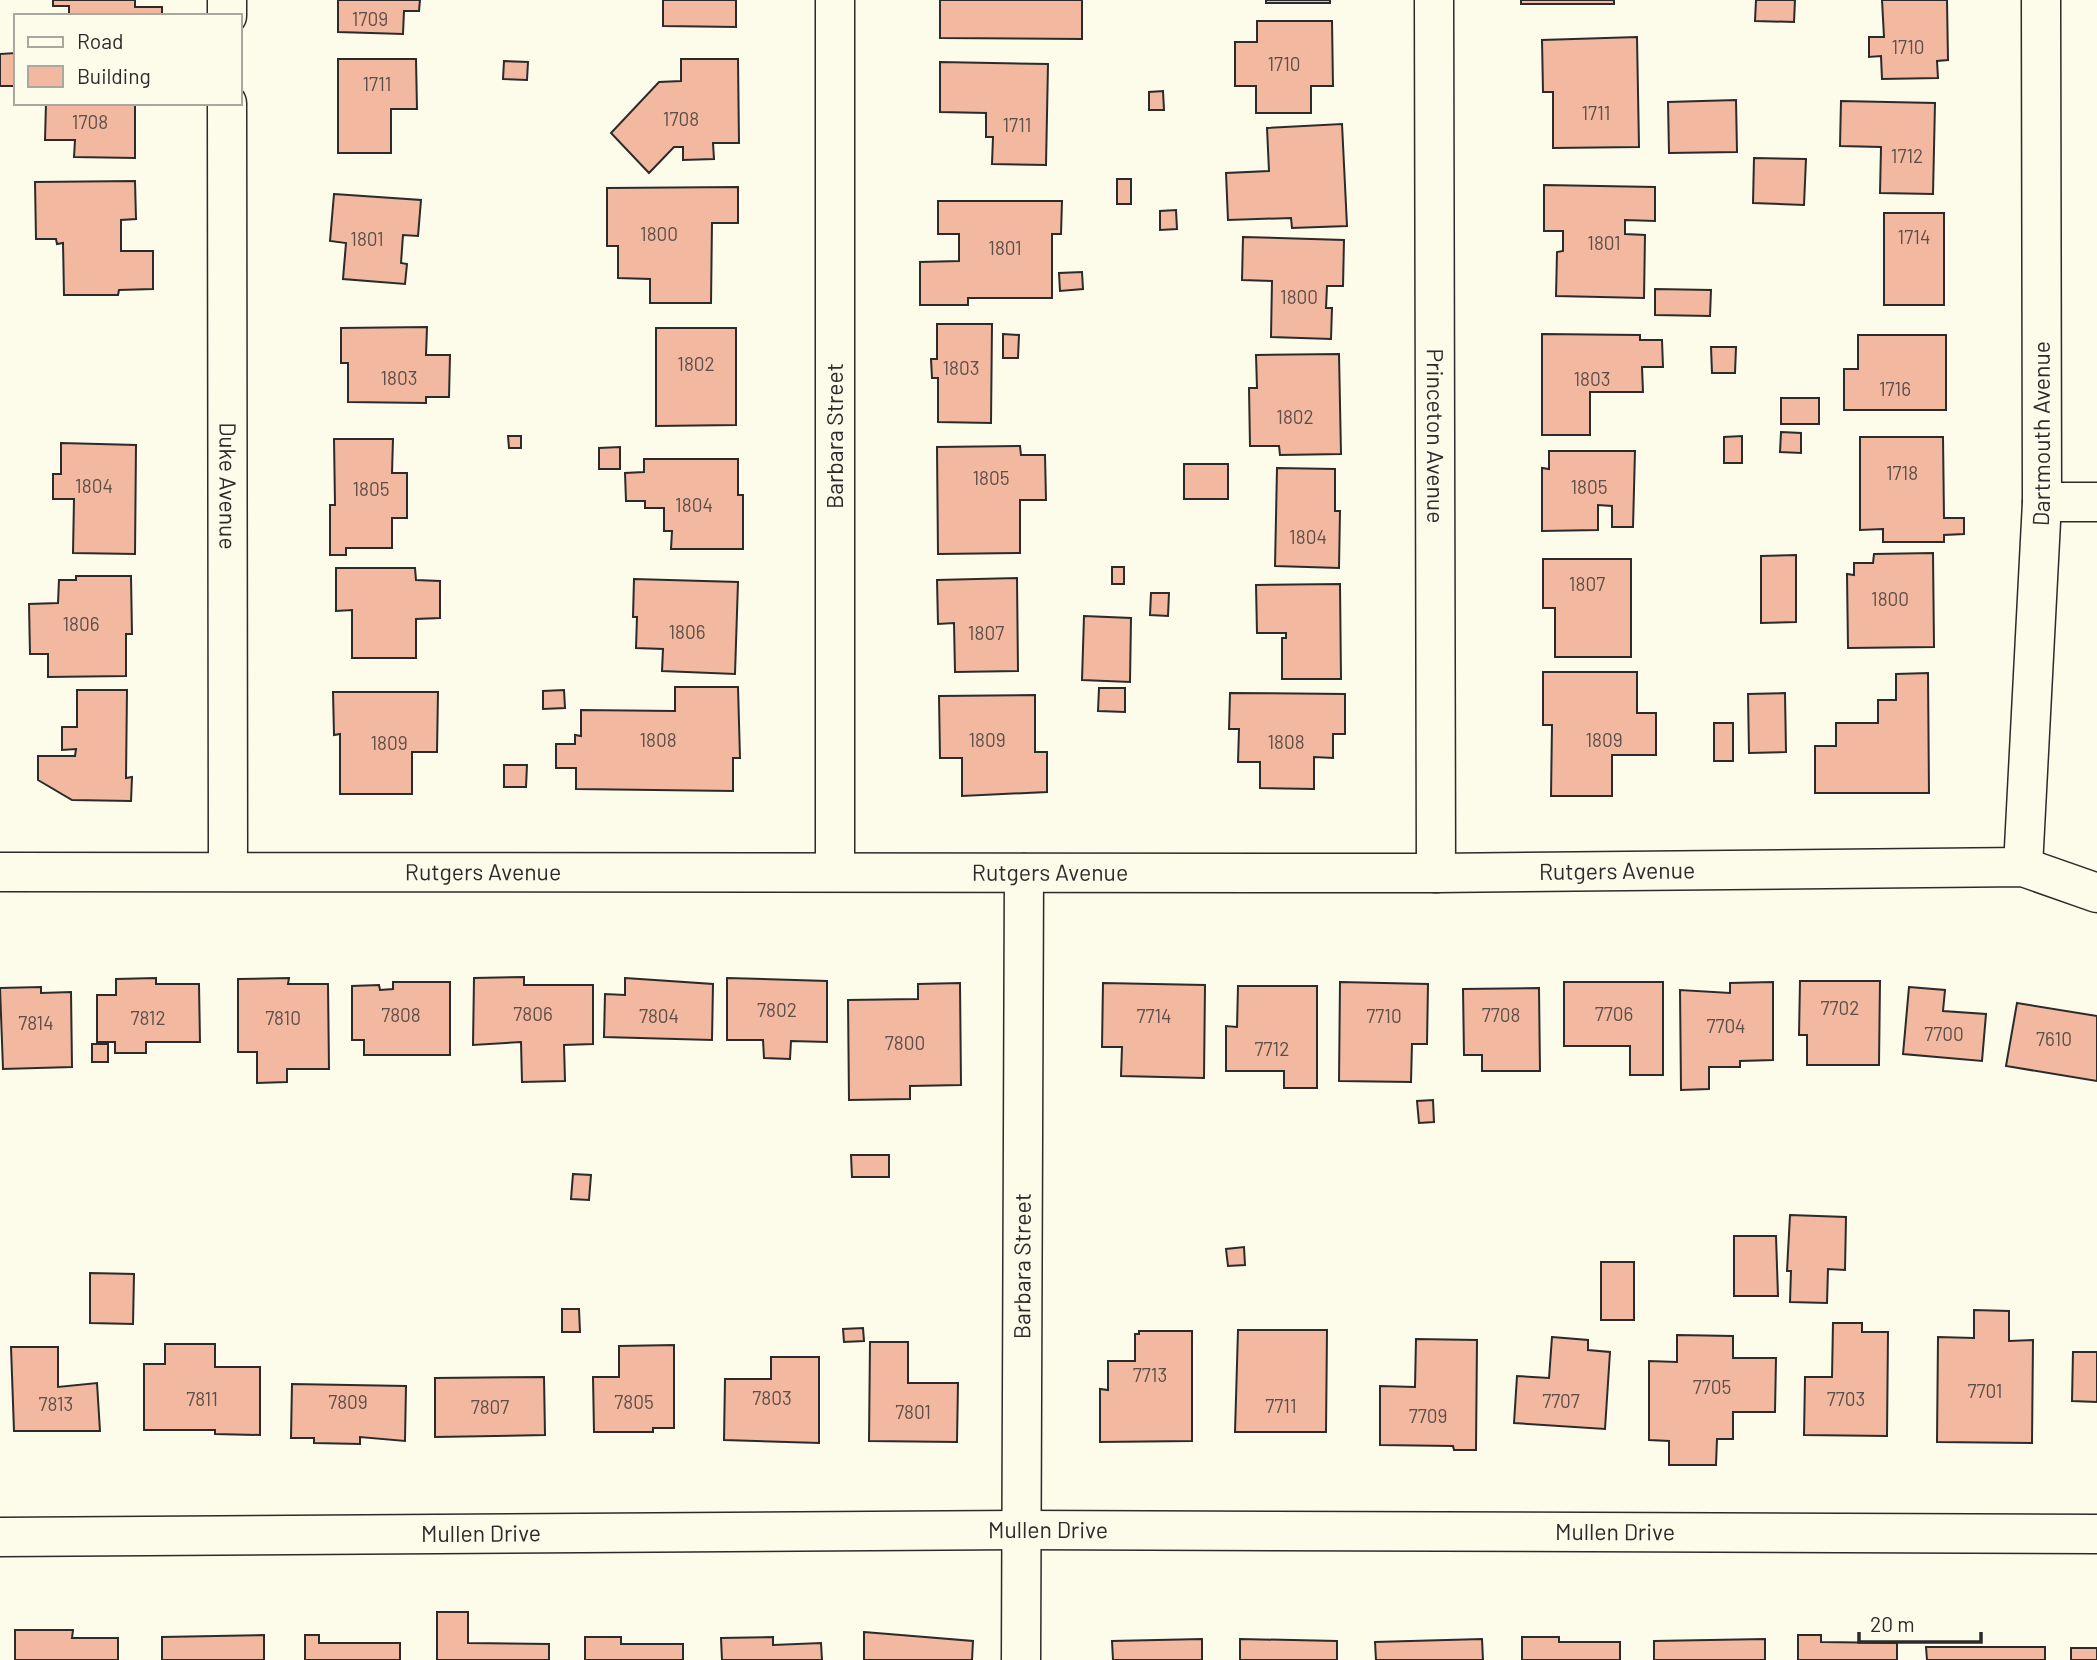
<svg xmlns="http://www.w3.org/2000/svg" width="2097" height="1660" viewBox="0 0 2097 1660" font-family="Barlow,sans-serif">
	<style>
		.building { fill: #f2b8a0; stroke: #2b2b2b; stroke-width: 2 }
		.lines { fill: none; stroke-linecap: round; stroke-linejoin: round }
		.minor-casing { stroke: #2b2b2b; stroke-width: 41 }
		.minor { stroke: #fdfbea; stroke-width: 38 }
		.labels { text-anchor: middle; stroke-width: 5; stroke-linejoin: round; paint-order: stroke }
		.number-label { font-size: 19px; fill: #5d4e48 }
		.street-label { font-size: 23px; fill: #2b2b2b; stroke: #fdfbea }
	</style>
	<rect width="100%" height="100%" fill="#fdfbea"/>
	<!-- building -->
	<path class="building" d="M53,0h82v7h27v9h-93v-10h-16z
		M338,0h82l-1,11h-15l-1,23 -65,-2z
		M663,0h73v27l-73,-1z
		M940,0h142v39l-142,-1z
		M1266,0h64v3h-64z
		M1521,0h93v4h-93z
		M1756,0h39l-1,22 -39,-1z
		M1882,0h65l1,60 -11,1 1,17 -56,1 -1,-23 -12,1v-20h15z
		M1257,21h75l1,65h-22v27h-55v-27h-21v-44h22z
		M1637,37l2,110 -86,1v-56h-10l-1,-52z
		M16,53v33h-16v-32z
		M338,59h78l1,50h-26v44h-53z
		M681,59h57l1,84h-26l1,16 -31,1v-13h-9l-25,26 -38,-40 48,-51 22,-1z
		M504,61l24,1 -1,18 -24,-1z
		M940,62l108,2 -2,101 -54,-1 1,-27h-7v-24l-46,-1z
		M1163,91l1,19h-15v-18z
		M1736,100l1,52 -68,1 -1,-51z
		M1841,101l94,2 -2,91 -53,-1 1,-46 -41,-1z
		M46,103h89v55l-61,-1 1,-17h-30z
		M1342,124l5,102 -55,2 -1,-10 -63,2 -2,-47 43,-2 -2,-43z
		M1754,158l52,1 -2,46 -51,-2z
		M1117,179h14v25h-14z
		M135,181l1,38 -15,1v31h32v38l-34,1 -1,5h-54l-1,-52 -6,1 -1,-5h-20l-1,-57z
		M1544,185l111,2v34l-30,-1v14l20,1 -1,63 -88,-2 1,-44 6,-1v-20h-19z
		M738,187v36h-26l-1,80h-61v-24l-32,-1v-32h-11v-58z
		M334,194l87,6 -3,36 -15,-1 -2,28 6,1 -2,20 -62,-5 3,-36 -16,-2z
		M938,201h124l-1,33h-9v64h-84v7h-48v-43l39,-1v-27h-21z
		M1176,210l1,19 -17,1v-19z
		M1884,213h60v92h-60z
		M1243,237l101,3 -1,46h-16l-1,22h6l-1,31 -60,-2 1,-56 -30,-1z
		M1082,272l1,17 -23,2 -1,-18z
		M1655,289l56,1 -1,26 -55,-1z
		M937,324h55l-1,99 -53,-1v-44h-6l-1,-19h6z
		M427,327l-1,28h24l-1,42h-23v6l-78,-1v-39h-7v-35z
		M656,328h80v97l-80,1z
		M1003,334l16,1 -1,23h-15z
		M1542,334l98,1v5h22l1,27h-21l1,25h-53v43h-48z
		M1858,335h88v75h-102v-41h14z
		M1711,347h25l-1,26h-23z
		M1339,354l2,100 -61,1 -1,-9h-29l-1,-58h8l-1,-33z
		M1781,398h38v26h-38z
		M1781,432l20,1v20l-21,-1z
		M508,436h13v12h-12z
		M1742,436v27h-18v-26z
		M1860,437h83l1,81h20v16l-20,1v7h-61v-13l-23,1z
		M334,439h59l-1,34h15v45h-15v30h-46v7h-16v-50h5z
		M61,443l75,2 -1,109 -62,-1 1,-54h-21v-25h8z
		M1020,446l1,9h24l1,45h-26v53l-82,1 -1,-107z
		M620,447v22h-21v-21z
		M1549,451h86l-2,76h-21v-21l-14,-1v25l-56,1v-63l7,1z
		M644,459h94v36h5v54h-72l1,-18h-8v-23h-19v-7h-19l-1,-28 19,-1z
		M1184,464h44v35h-44z
		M1277,468l58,1v42h5l-1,57 -64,-2z
		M1933,553l1,94 -86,1 -1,-74 7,1v-12h19l1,-9z
		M1796,555v67l-35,1v-67z
		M1543,559h88v98h-76v-49h-12z
		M1112,567h12v17h-12z
		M336,568h79l1,12 24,1v37l-24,1v39h-64v-48l-16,1z
		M76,576h55l1,58h-6v42l-78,1v-23h-18l-1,-50 29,-1 1,-23h17z
		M1017,578l1,93 -63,1 -1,-49 -16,1 -1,-44z
		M634,579l104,3 -3,92 -73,-3 1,-22 -27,-1 1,-31h-4z
		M1340,584l1,95h-59v-41h4v-5h-29l-1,-48z
		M1151,593h18l-1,23 -18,-1z
		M1084,616l47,2 -1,64 -48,-2z
		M1543,672h94v41h19v42h-44v41h-61l1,-71h-9z
		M1928,673l1,120h-114v-47h21v-23h42v-23h18v-26z
		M675,687h63l2,71h-7v33l-157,-2v-21h-20v-24h19v-9l6,1v-26l94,1z
		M1099,688h26v24l-27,-1z
		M77,690h50l-1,88 6,-1 -1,24 -59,-1 -34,-20v-24h37l1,-7 -14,1v-23h15z
		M564,690l1,18 -22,1v-18z
		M333,692h105l-1,60h-25v42h-72v-60l-6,1z
		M1230,693l115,1v40h-12v24l-19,-1v32l-54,-1v-26h-22l1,-33h-10z
		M1785,693l1,59 -37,1 -1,-59z
		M1035,695v57h12v40l-85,4v-38h-22l-1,-62z
		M1714,723h19v38h-19z
		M504,765h23l-1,22h-22z
		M524,977v8h69v59l-29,1 1,36 -43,1 -1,-40 -48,3 1,-67z
		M156,978v6h43l1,58h-54v11h-31v-11h-18v-47h19v-16z
		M289,978l-1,6h40l1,85h-42v13l-30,1v-31h-19v-73z
		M625,978l88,6 -1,56 -108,-3 1,-43 20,1z
		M727,978l100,3v61l-36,-1 -1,18 -26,-1 -1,-18h-36z
		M1800,981h80l-1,84h-72v-30h-8z
		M393,982h57v73h-86v-15h-12v-54l27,-1 1,5 13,-1z
		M1340,982l88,2 -1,60h-15l-1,38 -72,-1z
		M1564,982h99v93h-33v-29h-66z
		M1773,982v78l-33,1v6h-31v22l-28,1 -1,-100 50,3v-10z
		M960,983l1,102 -51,1v13l-61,1 -1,-100 70,-1v-15z
		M1103,983l102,2 -1,93 -83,-2 1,-29h-20z
		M1238,986h79v102h-33v-17h-58v-45l11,1z
		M41,987v6l30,-1 1,75 -69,2 -3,-81z
		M1909,987l36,3 -2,21 43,3 -4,47 -79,-7z
		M1539,988l1,83h-58v-16h-18l-1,-66z
		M2017,1003l80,13v65l-91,-15z
		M92,1044h16v18h-16z
		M1433,1100l1,22 -15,1 -2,-22z
		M851,1155h38v22h-37z
		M573,1174l18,1 -2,25 -18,-1z
		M1790,1215l56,2 -1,53 -17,-1 -1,34 -37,-1 1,-31h-4z
		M1734,1236h42l2,60h-44z
		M1244,1247l1,18 -17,1 -2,-17z
		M1601,1262h33v58h-33z
		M90,1273l44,1 -1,50 -43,-1z
		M562,1309h17l1,23h-18z
		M1974,1310l35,1v30l24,-1 -1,103 -95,-1 1,-105 36,1z
		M1833,1323h29v9h26l-1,104 -83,-1 1,-58h27z
		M863,1328l1,13 -20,1 -1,-13z
		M1238,1330h89l-1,102h-91z
		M1139,1331h53v110l-92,1v-53l8,1v-29h27v-27h4z
		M1677,1335l56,1v22h43l-1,54h-42v27h-16l-1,26h-47v-24l-20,-1v-79l28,1z
		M1552,1337l36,3v10l22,2 -5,77 -91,-6 3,-47 32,2z
		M1416,1339l61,1 -1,110h-22l-1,-4 -73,-1v-59l35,1z
		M870,1342h38v41h50l-1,59 -88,-1z
		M165,1344h50v23h45v68l-45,-1v-4h-71v-66h21z
		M674,1345v83h-21v4h-59l-1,-55h26v-31z
		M11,1347h47v40l39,-4 3,48h-86z
		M2073,1352h24v50l-25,-1z
		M771,1357h48v86l-95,-3 1,-61h46z
		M544,1377l1,58 -110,2v-59z
		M292,1384l114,2 -1,55 -45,-4v7l-46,-1v-5h-23z
		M437,1612h31v31l81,1v16h-112z
		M15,1630h58l-1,8h46v22h-103z
		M864,1632l109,9 -1,19h-108z
		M264,1635v25h-102v-23z
		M305,1635h14v8h81v17h-95z
		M1798,1635h23v7l76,1v17h-99z
		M585,1637h36v7h62v16h-98z
		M773,1637v8l48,-2 1,17h-100l-1,-22z
		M1522,1637h37v5h61v18h-98z
		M1202,1639v21h-89l-1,-19z
		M1240,1639l97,2v19h-97z
		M1482,1639l1,21h-107l-1,-18z
		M1765,1639v21h-111v-19z
		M1926,1647h119v13h-118z
		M2071,1648h26v12h-26z"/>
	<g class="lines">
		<!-- minor casing -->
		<g class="minor-casing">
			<g id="minor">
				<path d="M227,0v16"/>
				<path id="s1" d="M1434,0l2,873"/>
				<path id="s2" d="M227,103l1,766"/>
				<path d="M2042,502h55"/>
				<path id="s3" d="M2023,867l19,-365 -1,-502"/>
				<path id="s4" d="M0,872l1436,1 587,-6 74,26"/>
				<path d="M835,872v-872"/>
				<path id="s5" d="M0,1537l1023,-7 1074,4"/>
				<path id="s6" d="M1021,1660l3,-787"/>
			</g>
		</g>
		<!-- minor -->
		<use href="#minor" class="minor"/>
	</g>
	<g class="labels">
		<!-- number labels -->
		<g class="number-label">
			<text x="370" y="26">1709</text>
			<text x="1908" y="54">1710</text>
			<text x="1284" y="71">1710</text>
			<text x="377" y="91">1711</text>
			<text x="1596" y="120">1711</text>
			<text x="681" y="126">1708</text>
			<text x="90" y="129">1708</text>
			<text x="1017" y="132">1711</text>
			<text x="1907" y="163">1712</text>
			<text x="659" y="241">1800</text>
			<text x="1914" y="244">1714</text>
			<text x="367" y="246">1801</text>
			<text x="1604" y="250">1801</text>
			<text x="1005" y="255">1801</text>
			<text x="1299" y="304">1800</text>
			<text x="696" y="371">1802</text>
			<text x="961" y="375">1803</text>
			<text x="399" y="385">1803</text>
			<text x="1592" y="386">1803</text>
			<text x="1895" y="396">1716</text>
			<text x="1295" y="424">1802</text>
			<text x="1902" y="480">1718</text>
			<text x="991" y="485">1805</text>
			<text x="94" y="493">1804</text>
			<text x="1589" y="494">1805</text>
			<text x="371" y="496">1805</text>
			<text x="694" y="512">1804</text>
			<text x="1308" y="544">1804</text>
			<text x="1587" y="591">1807</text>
			<text x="1890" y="606">1800</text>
			<text x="81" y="631">1806</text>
			<text x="687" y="639">1806</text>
			<text x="986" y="640">1807</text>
			<text x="658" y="747">1808</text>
			<text x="987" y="747">1809</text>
			<text x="1604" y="747">1809</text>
			<text x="1286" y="749">1808</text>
			<text x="389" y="750">1809</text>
			<text x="1840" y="1015">7702</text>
			<text x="777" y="1017">7802</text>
			<text x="533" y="1021">7806</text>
			<text x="1614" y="1021">7706</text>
			<text x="401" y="1022">7808</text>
			<text x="1501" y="1022">7708</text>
			<text x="659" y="1023">7804</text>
			<text x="1154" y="1023">7714</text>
			<text x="1384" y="1023">7710</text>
			<text x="148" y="1025">7812</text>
			<text x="283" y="1025">7810</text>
			<text x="36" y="1030">7814</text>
			<text x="1726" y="1033">7704</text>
			<text x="1944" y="1041">7700</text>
			<text x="2054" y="1046">7610</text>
			<text x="905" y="1050">7800</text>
			<text x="1272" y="1056">7712</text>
			<text x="1150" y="1382">7713</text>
			<text x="1712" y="1394">7705</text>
			<text x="1985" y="1398">7701</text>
			<text x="772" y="1405">7803</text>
			<text x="202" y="1406">7811</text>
			<text x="1846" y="1406">7703</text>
			<text x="1561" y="1408">7707</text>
			<text x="348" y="1409">7809</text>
			<text x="634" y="1409">7805</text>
			<text x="56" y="1411">7813</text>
			<text x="1281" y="1413">7711</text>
			<text x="490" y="1414">7807</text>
			<text x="913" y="1419">7801</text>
			<text x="1428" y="1423">7709</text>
		</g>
		<!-- street labels -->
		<g class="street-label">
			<text dy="8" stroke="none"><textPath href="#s3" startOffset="434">Dartmouth Avenue</textPath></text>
			<text transform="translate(835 436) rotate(-90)" y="8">Barbara Street</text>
			<text dy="8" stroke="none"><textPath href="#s1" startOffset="436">Princeton Avenue</textPath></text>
			<text dy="8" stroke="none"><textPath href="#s2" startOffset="383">Duke Avenue</textPath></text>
			<text dy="8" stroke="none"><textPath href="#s4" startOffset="483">Rutgers Avenue</textPath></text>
			<text dy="8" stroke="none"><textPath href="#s4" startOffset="1617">Rutgers Avenue</textPath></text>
			<text dy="8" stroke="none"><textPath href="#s4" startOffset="1050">Rutgers Avenue</textPath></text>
			<text dy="8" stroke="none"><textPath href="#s6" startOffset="394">Barbara Street</textPath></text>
			<text dy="8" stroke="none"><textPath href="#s5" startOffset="1048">Mullen Drive</textPath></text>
			<text dy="8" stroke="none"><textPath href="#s5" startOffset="1615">Mullen Drive</textPath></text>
			<text dy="8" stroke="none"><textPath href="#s5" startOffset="481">Mullen Drive</textPath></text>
		</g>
	</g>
	<!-- legend -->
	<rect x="14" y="14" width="228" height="91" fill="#fdfbea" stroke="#a9a89e" stroke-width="2"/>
	<rect x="28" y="37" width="35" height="10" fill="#fdfbea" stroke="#a9a89e" stroke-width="2"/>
	<text x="77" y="49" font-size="21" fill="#2b2b2b">Road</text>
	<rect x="28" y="66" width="35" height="21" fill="#f2b8a0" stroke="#a9a89e" stroke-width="2"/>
	<text x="77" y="84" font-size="21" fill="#2b2b2b">Building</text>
	<!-- scale -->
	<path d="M1859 1632v10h122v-10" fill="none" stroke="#2b2b2b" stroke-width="3.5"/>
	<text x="1870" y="1632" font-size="21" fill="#2b2b2b" stroke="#fdfbea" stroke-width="5" paint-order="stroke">20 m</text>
</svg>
